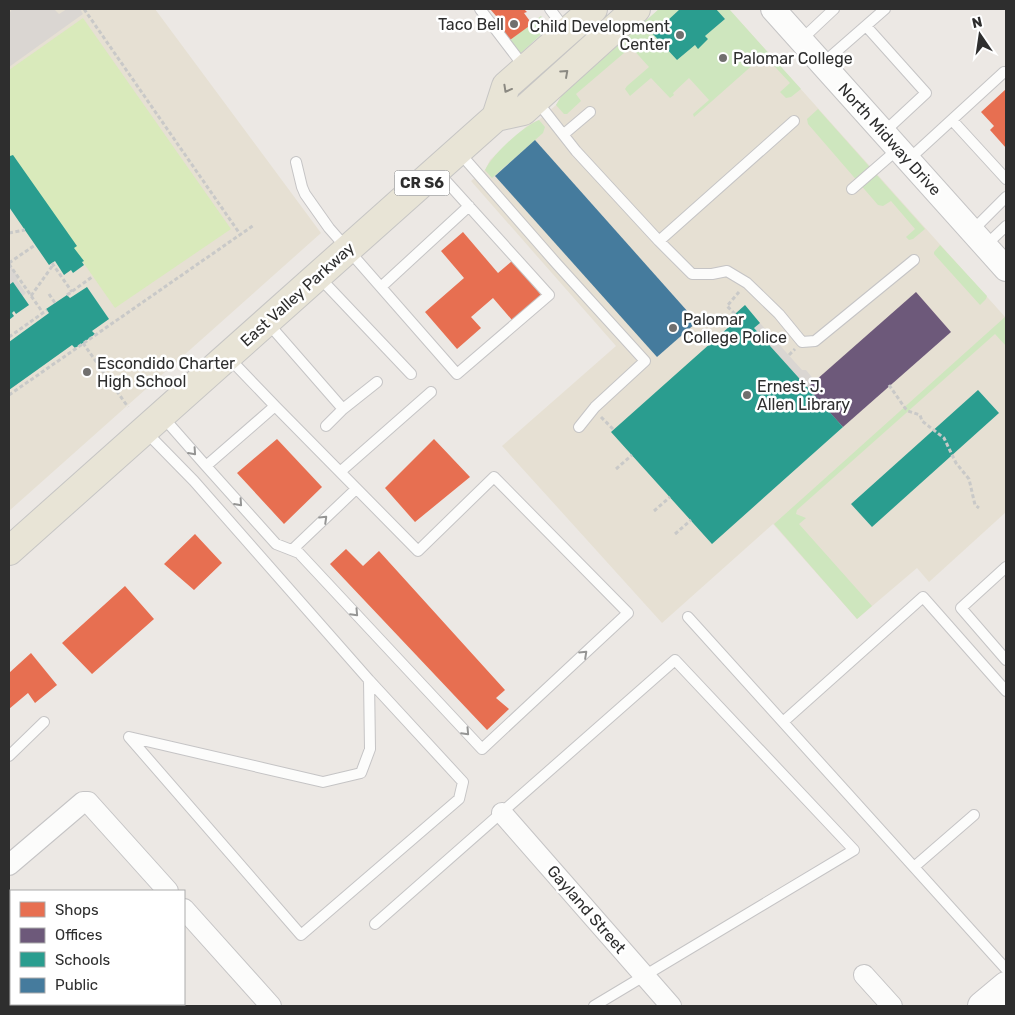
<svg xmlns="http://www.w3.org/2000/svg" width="1015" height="1015" viewBox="0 0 1015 1015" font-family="Rubik,sans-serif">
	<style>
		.education { fill: #e6e0d3 }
		.green { fill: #cee6be }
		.pitch { fill: #d9eabb }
		.plaza { fill: #dad6d2 }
		.shops { fill: #e76f51 }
		.offices { fill: #6d597a }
		.schools { fill: #2a9d8f }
		.public { fill: #457b9d }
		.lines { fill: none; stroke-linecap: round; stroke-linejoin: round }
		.service-casing { stroke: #c5c4c5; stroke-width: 12 }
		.minor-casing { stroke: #c5c4c5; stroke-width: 22 }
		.tertiary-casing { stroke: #c5c4c5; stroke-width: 26 }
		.secondary-casing { stroke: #c5c4c5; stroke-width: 30 }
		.primary-casing { stroke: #c6c5c4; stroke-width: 30 }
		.path { stroke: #c9c9c8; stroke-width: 3; stroke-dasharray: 4 2.5; stroke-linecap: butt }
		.service { stroke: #fcfcfb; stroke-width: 10 }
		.minor { stroke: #fcfcfb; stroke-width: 20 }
		.tertiary { stroke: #fcfcfb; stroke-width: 24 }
		.secondary { stroke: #fcfcfb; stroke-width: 28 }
		.primary { stroke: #e8e4d6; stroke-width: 28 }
		.oneway { stroke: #8b8982 }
		.oneway2 { stroke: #959594 }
		.poi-dot { fill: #706f6e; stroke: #fff; stroke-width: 2 }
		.labels { text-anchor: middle; stroke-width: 5; stroke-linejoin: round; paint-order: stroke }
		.shield { fill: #fff; stroke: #6d6d6d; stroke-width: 1 }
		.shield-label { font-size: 15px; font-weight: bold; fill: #2e2e2e }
		.poi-label { font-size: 16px; fill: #2e2e2e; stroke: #fff; text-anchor: start }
		.street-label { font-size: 16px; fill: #2e2e2e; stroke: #fff }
	</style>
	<rect width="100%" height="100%" fill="#ece8e4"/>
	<!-- education -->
	<path class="education" d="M9,9h146l166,224 -312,278z
		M659,9h70l277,309v194l-77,70 -12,-14 -60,51 -84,-95 -111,99 -160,-177 114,-100 -145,-165 14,-11 5,-10 39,-36 10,-4 17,-15 6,-10z"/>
	<!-- green -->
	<path class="green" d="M659,9h21l-27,25 24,26 18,-15 3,3 10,-9 -3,-3 20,-17 -9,-10h13l72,80 -10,8 -5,1 -6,-6 10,-9 -26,-28 -70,62 -1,-3 16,-14 -20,-22 -16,15 1,2 -4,3 -19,-20 -21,18 -5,-7 2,-3 22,-19 -18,-20 -55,47 5,7 -14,13h-3l-8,-9 6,-10z
		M541,16l3,4 4,8 -27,25 -11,-9 -8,-16 8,12z
		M818,109l107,120 -12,10 -4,1 -3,-3 9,-8 -24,-28 -8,5 -5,-1 -70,-81 -1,-5z
		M539,120l6,7 -2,6 -51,45 -7,-8c9,-17 36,-42 54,-50z
		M940,245l47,51 -1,3 -6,6 -46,-51v-2z
		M1005,317l1,29 -11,-12 -198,176 -1,4 10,4 -7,6 73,82 -15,13 -83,-95z"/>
	<!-- pitch -->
	<path class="pitch" d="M83,18l148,211 -116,79 -106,-152v-86z"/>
	<!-- plaza -->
	<path class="plaza" d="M12,9h42l5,5 8,-5h13l3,5 -74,53v-53z
		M9,264l10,14 -2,2 9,13 -3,3 -10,-13 -4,2z
		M760,323l42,47h4l9,11 -8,7 -53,-60z"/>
	<!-- shops -->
	<path class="shops" d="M490,9h34l3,3 -3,1 8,11 -22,16 -17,-20 4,-3z
		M1006,89v59l-16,-18 4,-4 -13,-14z
		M463,232l35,41 14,-12 29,34 -29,25 -19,-22 -22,19 10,11 -24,21 -32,-37 39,-34 -23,-27z
		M277,439l45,48 -38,37 -47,-51z
		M434,439l36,38 -55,45 -30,-34z
		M195,534l27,29 -28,27 -30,-26z
		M346,549l17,17 16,-15 126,139 -9,8 13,11 -22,21 -157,-166z
		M125,586l29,33 -62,55 -30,-31z
		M31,653l26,32 -22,18 -7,-10 -19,16v-36z"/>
	<!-- offices -->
	<path class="offices" d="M916,292l35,40 -108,95 -36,-39z"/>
	<!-- schools -->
	<path class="schools" d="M680,9h36l9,10 -20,17 3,3 -10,10 -3,-4 -18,15 -24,-26z
		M9,154l1,2 3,-1 64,91 -3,2 10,13 -2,1 2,3 -11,8 -2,-3 -7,5 -9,-14 -6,4 -40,-58z
		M13,282l16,23 -13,9 -2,-3 -2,2 2,3 -5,4v-35z
		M87,287l22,32 -17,12 3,3 -12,9 -8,5 -3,-3 -63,45v-48l40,-29 -3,-4 21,-14 3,3z
		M745,305l15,18 -6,5 89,99 -131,117 -101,-112 119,-106 -4,-4z
		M978,390l21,23 -127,114 -21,-23z"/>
	<!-- public -->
	<path class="public" d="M535,140l162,182 -40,35 -162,-181z"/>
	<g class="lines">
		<!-- service casing -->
		<g class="service-casing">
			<path id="service" d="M480,9l45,59
				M550,9l17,23
				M866,26l60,67 -42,39
				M801,40l33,-31
				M822,64l63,-55
				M536,100l40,51 83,90 33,33h20l15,-3 20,12 32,31 23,28 13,-1 99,-81
				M952,120l54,59
				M564,134l26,-22
				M458,151l98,112 89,98 -50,46 -16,20
				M908,160l96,-88
				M296,162l6,25 3,7 24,34 128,146 92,-79 -112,-124
				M852,189l46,-40
				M972,231l34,-34
				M659,241l135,-120
				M985,246l21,-20
				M319,277l92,97
				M381,287l88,-81
				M267,322l76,87 -17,17
				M343,409l34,-27
				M162,416l44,50 69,-60 -47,-49
				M145,431l49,50 175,199 94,102 -4,17 -158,136 -172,-198 194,45 38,-9 9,-24 -1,-69
				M206,466l70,78 23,9 183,196 146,-136 -134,-136 -76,74 -143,-145
				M340,472l91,-80
				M292,550l64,-61
				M1006,567l-45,41 45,52
				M688,617l318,352
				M783,722l140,-125 83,94
				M9,756l35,-34
				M914,867l60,-52
				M375,924l300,-264 179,190 -260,156"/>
		</g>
		<!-- minor casing -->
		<g class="minor-casing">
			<path id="minor" d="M502,813l169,193
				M9,865l74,-63h5l80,89
				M184,909l87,97
				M864,975l28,31
				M101,1006l3,-2"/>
		</g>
		<!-- tertiary casing -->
		<g class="tertiary-casing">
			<path id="tertiary" d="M773,9l233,260"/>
		</g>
		<!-- secondary casing -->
		<g class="secondary-casing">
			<path id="secondary" d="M982,1006l24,-20"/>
		</g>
		<!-- primary casing -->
		<g class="primary-casing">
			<path id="primary" d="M496,117l10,-31 87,-77
				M9,551l487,-434 27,-6 113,-102"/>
		</g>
		<!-- path -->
		<path class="path" d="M84,9l156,225
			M9,233l16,-3
			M9,263l26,-18
			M52,263l20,29
			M9,264l34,49
			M49,294l6,9
			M67,295l25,-18
			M31,296l22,-31
			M735,314l-8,-8 12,-14
			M9,337l38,-27
			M83,343l45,64
			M789,355l6,-6
			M889,385l16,23 3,3 12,4 2,6 22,17 12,25 13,16 6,26 4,3
			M9,395l245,-170
			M601,417l12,12
			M616,469l16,-14
			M654,511l16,-14
			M675,534l16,-14"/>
		<!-- service -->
		<use href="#service" class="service"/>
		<!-- minor -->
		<use href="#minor" class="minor"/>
		<!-- tertiary -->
		<use href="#tertiary" class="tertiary"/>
		<!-- secondary -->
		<use href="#secondary" class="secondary"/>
		<!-- primary -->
		<use href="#primary" class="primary"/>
	</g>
	<!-- one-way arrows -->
	<defs><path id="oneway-chevron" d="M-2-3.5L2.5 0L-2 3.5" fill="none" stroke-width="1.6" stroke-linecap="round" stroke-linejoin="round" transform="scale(1.25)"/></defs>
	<g class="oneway">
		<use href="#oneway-chevron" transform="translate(565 73) rotate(-42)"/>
		<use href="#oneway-chevron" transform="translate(507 89) rotate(119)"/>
	</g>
	<g class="oneway2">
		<use href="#oneway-chevron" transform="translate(193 452) rotate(48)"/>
		<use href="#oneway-chevron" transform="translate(239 503) rotate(48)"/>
		<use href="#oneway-chevron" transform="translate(324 519) rotate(-44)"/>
		<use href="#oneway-chevron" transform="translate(355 613) rotate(47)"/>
		<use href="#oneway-chevron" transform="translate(584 654) rotate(-43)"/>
		<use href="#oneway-chevron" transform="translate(466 732) rotate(47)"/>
	</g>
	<!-- markers -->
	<g class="poi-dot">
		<circle cx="514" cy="24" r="5"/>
		<circle cx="680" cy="35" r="5"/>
		<circle cx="723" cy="58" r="5"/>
		<circle cx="673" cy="328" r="5"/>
		<circle cx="87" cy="372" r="5"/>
		<circle cx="747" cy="395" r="5"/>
	</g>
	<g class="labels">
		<!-- shield labels -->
		<rect class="shield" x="394.5" y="170.5" width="55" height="25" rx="4"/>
		<g class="shield-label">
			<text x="422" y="188">CR S6</text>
		</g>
		<!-- poi labels -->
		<g class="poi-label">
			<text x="504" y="30" text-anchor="end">Taco Bell</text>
			<text x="670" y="32" text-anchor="end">Child Development<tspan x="670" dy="18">Center</tspan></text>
			<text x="733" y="64">Palomar College</text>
			<text x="683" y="325">Palomar<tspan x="683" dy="18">College Police</tspan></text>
			<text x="97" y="369">Escondido Charter<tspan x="97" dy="18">High School</tspan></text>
			<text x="757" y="392">Ernest J.<tspan x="757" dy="18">Allen Library</tspan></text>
		</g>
		<!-- street labels -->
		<g class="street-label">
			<text transform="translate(890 139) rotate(48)" y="6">North Midway Drive</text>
			<text transform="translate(297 294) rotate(-42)" y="6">East Valley Parkway</text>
			<text transform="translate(587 909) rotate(49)" y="6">Gayland Street</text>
		</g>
	</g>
	<!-- border -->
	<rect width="1015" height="1015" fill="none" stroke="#2e2e2e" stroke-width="20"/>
	<!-- legend -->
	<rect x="10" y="890" width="175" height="115" fill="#ffffff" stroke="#ababab"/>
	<rect x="20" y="902" width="25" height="15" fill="#e76f51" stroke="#ababab"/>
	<text x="55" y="915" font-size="15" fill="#2e2e2e">Shops</text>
	<rect x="20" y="928" width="25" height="15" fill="#6d597a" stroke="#ababab"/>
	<text x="55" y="940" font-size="15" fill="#2e2e2e">Offices</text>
	<rect x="20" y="952" width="25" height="15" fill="#2a9d8f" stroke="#ababab"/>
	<text x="55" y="965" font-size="15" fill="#2e2e2e">Schools</text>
	<rect x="20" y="978" width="25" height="15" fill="#457b9d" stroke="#ababab"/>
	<text x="55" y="990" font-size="15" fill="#2e2e2e">Public</text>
	<!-- north arrow -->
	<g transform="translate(980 35) rotate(347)" stroke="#ffffff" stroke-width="4" paint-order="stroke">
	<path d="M0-4L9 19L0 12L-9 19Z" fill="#2e2e2e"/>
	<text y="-8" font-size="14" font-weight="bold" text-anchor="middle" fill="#2e2e2e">N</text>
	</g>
</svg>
